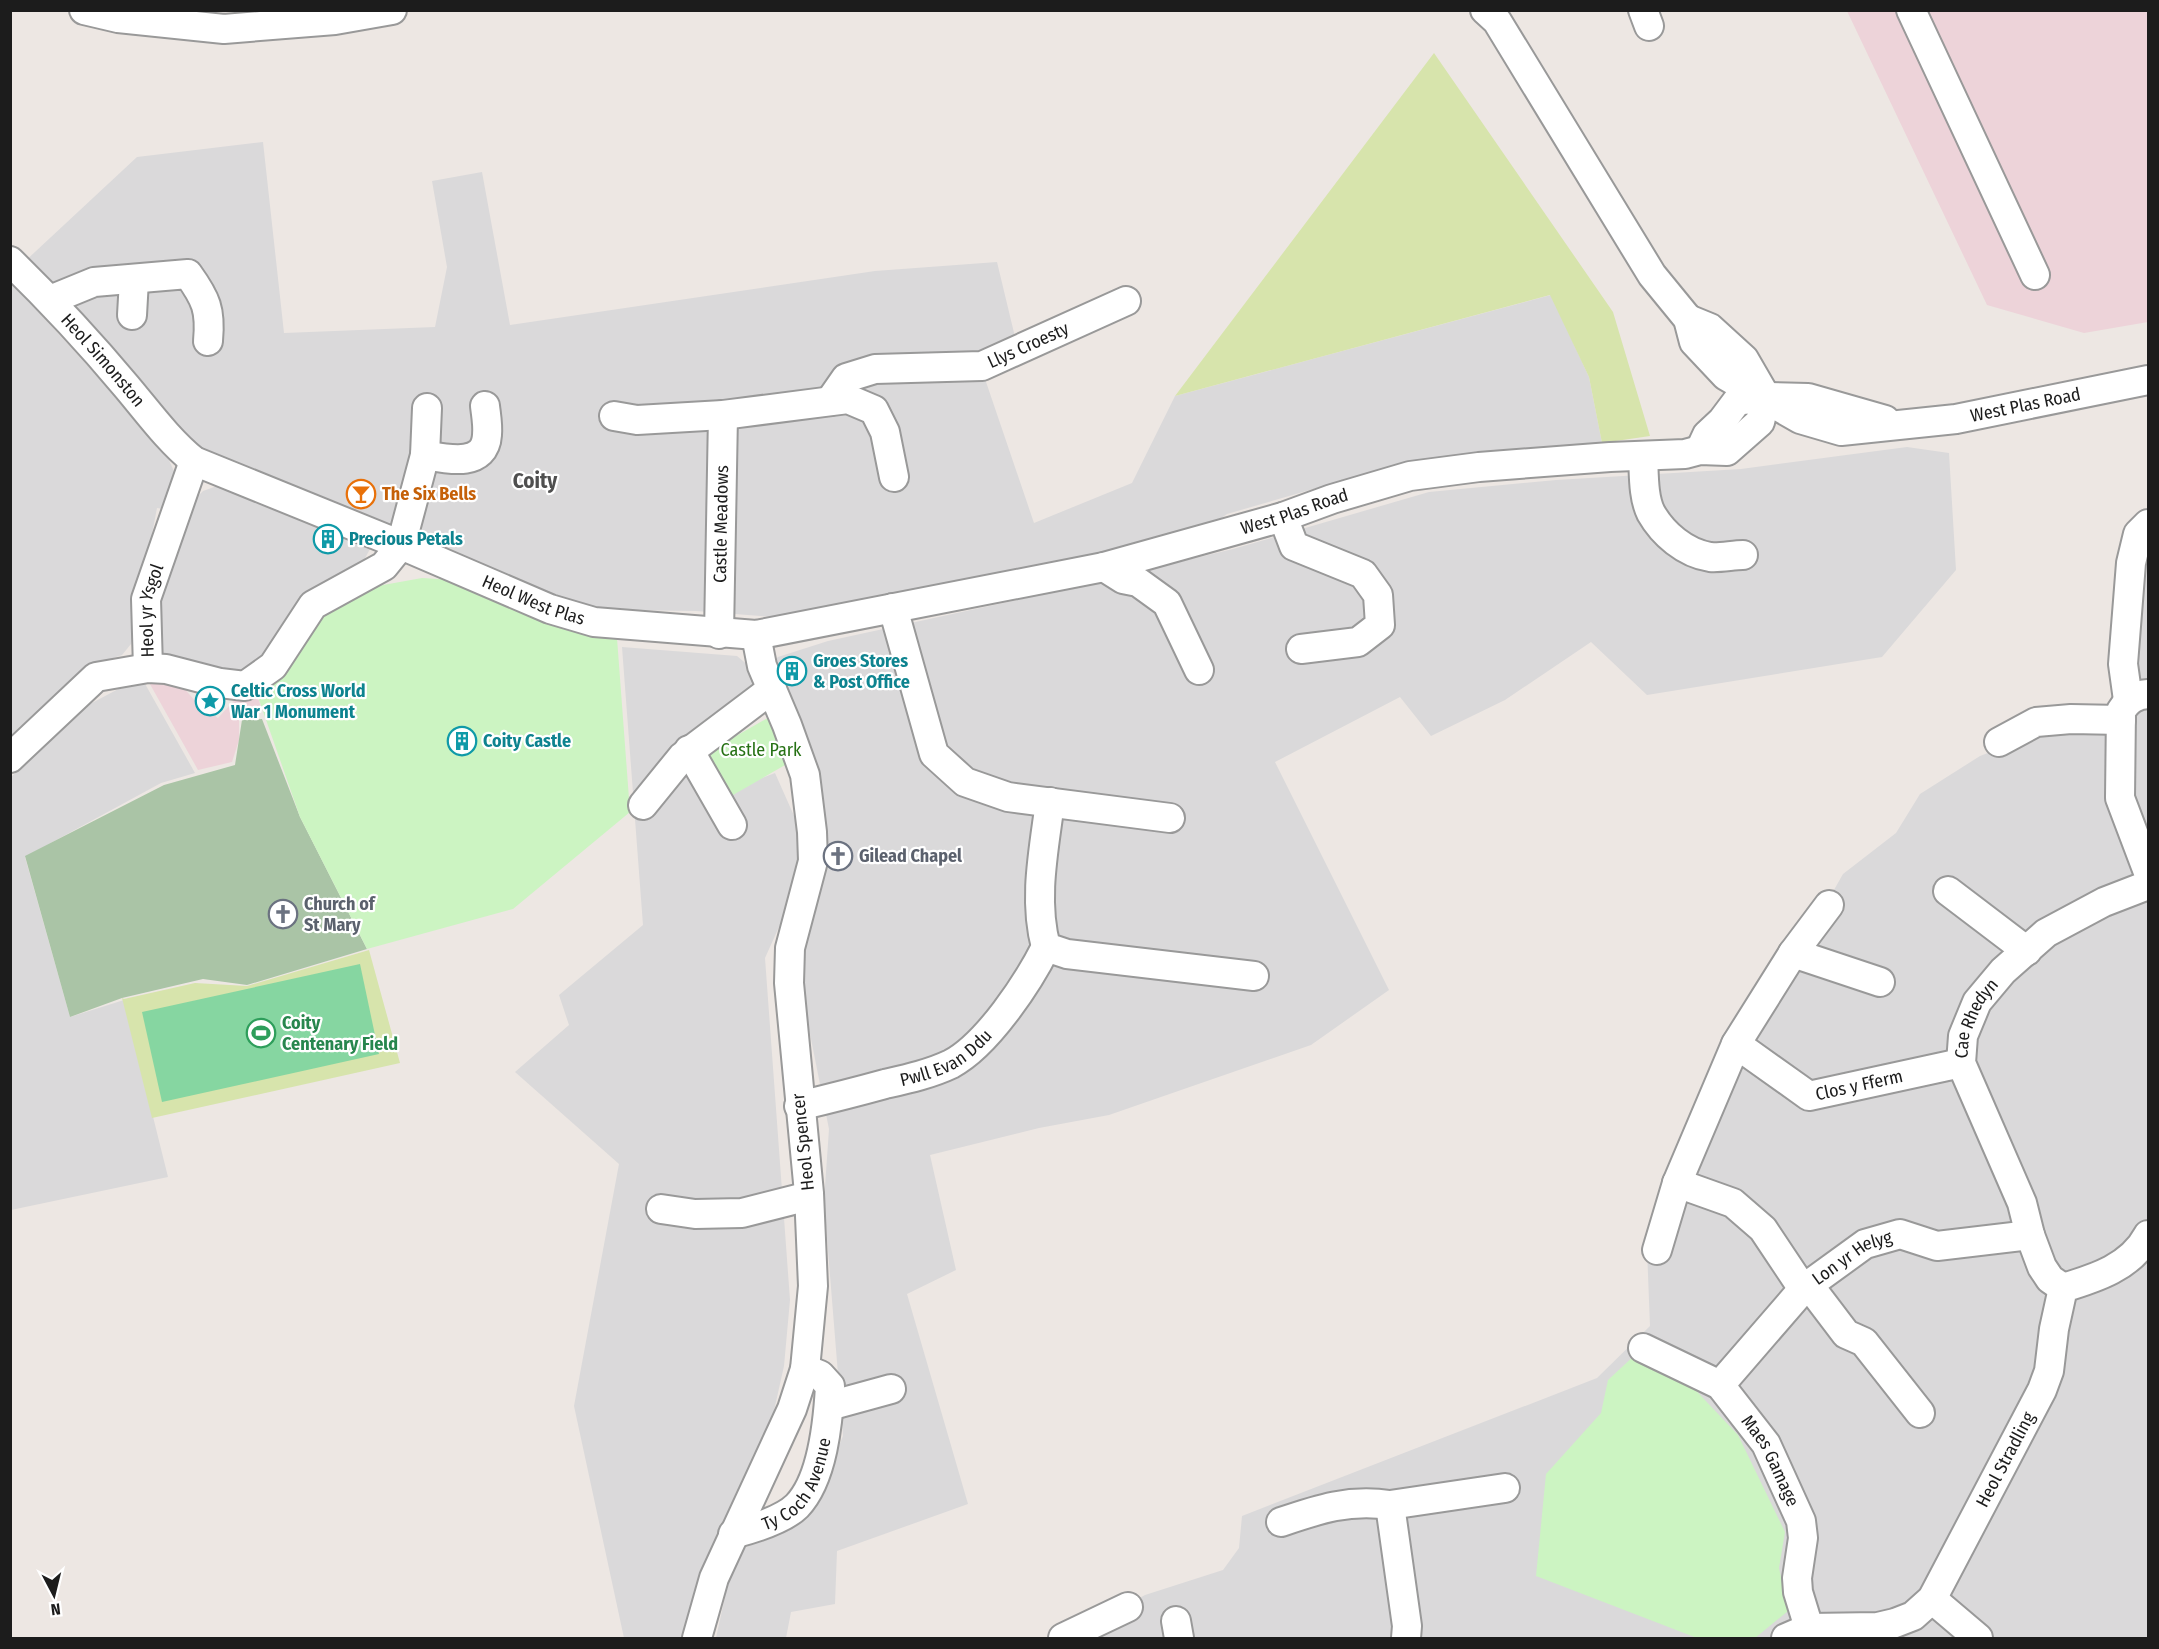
<svg xmlns="http://www.w3.org/2000/svg" width="2159" height="1649" viewBox="0 0 2159 1649" font-family="'Fira Sans Condensed',sans-serif">
	<style>
		.residential { fill: #dad9da }
		.commercial { fill: #edd3d9 }
		.grass { fill: #d7e4ac }
		.cemetery { fill: #aac4a6 }
		.park { fill: #ccf4c2 }
		.pitch { fill: #86d6a1 }
		.lines { fill: none; stroke-linecap: round; stroke-linejoin: round }
		.minor-casing { stroke: #999; stroke-width: 32 }
		.minor { stroke: #fff; stroke-width: 28 }
		.labels { text-anchor: middle; stroke-width: 4.5; stroke-linejoin: round; paint-order: stroke }
		.street-label { font-size: 18px; fill: #1c1c1c; stroke: #fff }
		.food-label { font-size: 18px; font-weight: bold; fill: #c56008; stroke: #fff; text-anchor: start }
		.culture-label { font-size: 18px; font-weight: bold; fill: #0d838f; stroke: #fff; text-anchor: start }
		.park-label { font-size: 18px; fill: #267114; stroke: #fff }
		.worship-label { font-size: 18px; font-weight: bold; fill: #5b616d; stroke: #fff; text-anchor: start }
		.leisure-label { font-size: 18px; font-weight: bold; fill: #27864d; stroke: #fff; text-anchor: start }
		.quarter-label { font-size: 21px; font-weight: bold; fill: #4f4f4f; stroke: #fff }
	</style>
	<rect width="100%" height="100%" fill="#ede7e3"/>
	<!-- residential -->
	<path class="residential" d="M263,142l21,191 151,-6 12,-60 -15,-86 50,-9 28,153 365,-54 122,-9 18,75 -32,36 51,150 98,-40 43,-87 376,-101 38,82 13,66 -223,27 -152,44 -24,17 -171,44 -87,8 -146,36 -103,-8 -77,-1 -54,-5 -377,-160 -167,-180 116,-108z
		M10,281l154,168 13,29 -6,32 -14,-2 -26,136 -9,11 -29,10 -83,75z
		M1907,447l42,6 7,117 -74,87 -235,38 -56,-53 -86,58 -74,36 -31,-39 -125,65 114,228 -78,55 -202,70 -70,13 -109,27 26,115 -49,24 61,210 -131,47 -2,53 -44,8 -5,26h-70l15,-69 14,-21 30,-17 49,-49 19,-46 -19,-235 5,-72 -32,-160 24,-90 -48,-217 5,-5 50,-16 226,-49 179,-43 196,-57 127,-12 185,-11z
		M217,486l99,34 54,29 -7,13 -93,96 -36,18 -70,-14 -8,-44 34,-114 13,-13z
		M2148,546v1092h-1081l78,-43 78,-25 16,-22 3,-32 355,-138 53,-52 -3,-77 112,-227 84,-148 53,-41 24,-39 60,-38 73,-28 79,-1z
		M622,647l115,9 18,15 3,13 -79,62 22,56 74,-29 20,45 11,17 -9,52 -32,71 25,342 -6,66 -15,67 -85,205h-60l-50,-232 45,-242 -104,-92 54,-47 -10,-30 84,-70z
		M144,682l51,91 -34,10 -136,74 45,160 54,-17 44,177 -157,33 -1,-432 80,-74 34,-18z"/>
	<!-- commercial -->
	<path class="commercial" d="M1847,11h301v311l-64,11 -97,-28z
		M146,677l36,9 15,17 21,15 35,-38 9,31 -23,6v23l-7,22 -34,8z"/>
	<!-- grass -->
	<path class="grass" d="M1434,53l179,259 37,124 -48,7 -13,-66 -39,-82 -375,101z
		M369,950l31,113 -248,55 -30,-120 2,1 71,-16 52,3z"/>
	<!-- cemetery -->
	<path class="cemetery" d="M262,719l38,98 67,132 -120,36 -44,-6 -81,19 -52,19 -45,-161 139,-71 71,-20 7,-45z"/>
	<!-- park -->
	<path class="park" d="M422,578l32,2 80,38 35,13 48,7 13,174 -117,97 -146,40 -67,-132 -43,-123 64,-78 51,-29z
		M773,715l26,42 -66,38 -22,-30 -2,-8 6,-9z
		M1636,1354l50,26 52,55 47,97 -6,36 9,43 -33,27h-58l-161,-62 10,-102 55,-61 7,-33z"/>
	<!-- pitch -->
	<path class="pitch" d="M360,964l19,90 -217,48 -20,-90z"/>
	<g class="lines">
		<!-- minor casing -->
		<g class="minor-casing">
			<g id="minor">
				<path d="M84,10l34,8 106,11 111,-9 57,-10"/>
				<path id="s1" d="M1485,10l12,11 155,254 36,44 6,23 32,34 74,43 41,12 115,-12 192,-39"/>
				<path d="M1643,10l6,16"/>
				<path d="M1911,10l124,265"/>
				<path id="s2" d="M10,261c41,40 80,82 116,125 22,26 42,54 68,75l207,84 149,64 44,13 162,13 348,-68 179,-50 49,-18 78,-23 69,-9 131,-10 75,-3 15,-4 27,1 33,-29 6,-25"/>
				<path d="M50,300l44,-18 94,-8c18,25 23,36 20,67"/>
				<path d="M132,315l2,-35"/>
				<path d="M1688,319l22,9 34,31 22,38"/>
				<path id="s3" d="M830,401l16,-23 29,-9 107,-3 144,-65"/>
				<path d="M614,416l23,4 86,-5 125,-16 26,11 11,22 9,45"/>
				<path d="M1700,450l7,-15 15,-14 15,-20 29,-4 42,1 77,22"/>
				<path d="M425,455c22,4 60,13 62,-20 1,-10 -1,-20 -2,-29"/>
				<path d="M1643,456c1,18 0,41 8,57 12,21 34,40 59,44 10,1 23,-2 33,-2"/>
				<path d="M1283,517l11,29 69,28 15,21 2,30 -22,17 -57,7"/>
				<path d="M1104,567l19,12 15,3 29,21 32,67"/>
				<path d="M893,608l41,146 31,28 43,15 162,21"/>
				<path id="s4" d="M719,634l4,-219"/>
				<path id="s5" d="M148,668l-2,-69 48,-138"/>
				<path d="M2148,694c-13,1 -20,6 -27,17l-1,87 28,74"/>
				<path d="M2128,700l-5,-36 8,-101 7,-29 10,-10"/>
				<path d="M1999,742l37,-20 35,-3 50,1"/>
				<path d="M689,750l43,75"/>
				<path d="M10,758l86,-81 52,-9 18,1 54,14 25,3 28,-20 40,-61 71,-39 17,-21 24,-90 2,-47"/>
				<path d="M1050,802c-6,47 -17,98 -4,145l21,7 187,22"/>
				<path d="M643,805l39,-48 90,-68"/>
				<path d="M1948,891l79,60"/>
				<path d="M1793,953l87,29"/>
				<path id="s6" d="M1736,1044l73,52 152,-33"/>
				<path id="s7" d="M799,1106c29,-7 57,-14 86,-22 22,-5 45,-10 66,-20 36,-19 77,-81 95,-117"/>
				<path d="M1677,1183l56,20 30,26 40,60"/>
				<path d="M661,1209l34,5 47,-1 67,-17"/>
				<path d="M1657,1250l20,-67 59,-139 57,-91 36,-48"/>
				<path d="M1808,1284l38,50 18,8 56,71"/>
				<path id="s8" d="M2063,1288l-13,-9 -8,-12 -12,-32 -8,-32 -61,-140 2,-27 14,-34 26,-31 43,-38 58,-31 44,-17"/>
				<path id="s9" d="M1643,1348l77,37 46,59 35,77 2,17 -6,40 1,14 11,36"/>
				<path id="s10" d="M1720,1385l83,-96 62,-45 35,-10 37,12 93,-11"/>
				<path d="M829,1406l62,-17"/>
				<path d="M1281,1522c38,-13 68,-23 109,-17"/>
				<path id="s11" d="M733,1534c19,-5 50,-14 64,-28 26,-27 31,-84 33,-120l-10,-11 -15,-6"/>
				<path d="M1932,1599l46,39"/>
				<path d="M1176,1621l3,17"/>
				<path d="M697,1638l17,-60 78,-169 13,-40 8,-83 -4,-93 -20,-210 1,-35 23,-87 -1,-29 -7,-57 -18,-50 -25,-59 -6,-31"/>
				<path d="M1063,1638l65,-31"/>
				<path d="M1406,1638l1,-12 -17,-121 115,-17"/>
				<path id="s12" d="M1786,1638l23,-10 69,-1 17,-4 18,-7 19,-17 110,-209 7,-19 5,-42 9,-41c33,-10 68,-21 85,-53"/>
			</g>
		</g>
		<!-- minor -->
		<use href="#minor" class="minor"/>
	</g>
	<!-- icons -->
	<defs>
		<g id="bar-ring" transform="scale(1.5)"><circle r="9.5" fill="#fff" stroke="#e8710a" stroke-width="1.5"/><path d="M-6-5H6L.8 .8V4.5H3.5V6h-7V4.5H-.8V.8Z" fill="#e8710a"/></g>
		<g id="building-ring" transform="scale(1.5)"><circle r="9.5" fill="#fff" stroke="#0f9aa8" stroke-width="1.5"/><path d="M-4-6H4V6H1V3H-1V6H-4ZM-2.5-4.3h1.7v1.8h-1.7ZM.8-4.3h1.7v1.8H.8ZM-2.5-1h1.7V.8h-1.7ZM.8-1h1.7V.8H.8Z" fill="#0f9aa8"/></g>
		<g id="sight-ring" transform="scale(1.5)"><circle r="9.5" fill="#fff" stroke="#0f9aa8" stroke-width="1.5"/><path d="M0-6L1.8-2.2L6-1.7L2.9 1.2L3.7 5.4L0 3.3L-3.7 5.4L-2.9 1.2L-6-1.7L-1.8-2.2Z" fill="#0f9aa8"/></g>
		<g id="church-ring" transform="scale(1.5)"><circle r="9.5" fill="#fff" stroke="#6b7280" stroke-width="1.5"/><path d="M-1.2-6h2.4v3.5h3.3v2.4h-3.3V6h-2.4V-.1h-3.3v-2.4h3.3Z" fill="#6b7280"/></g>
		<g id="stadium-ring" transform="scale(1.5)"><circle r="9.5" fill="#fff" stroke="#2e9e5b" stroke-width="1.5"/><path d="M0-5a6.5 5 0 1 0 0 10a6.5 5 0 1 0 0-10ZM-3.5-1.8h7v3.6h-7Z" fill="#2e9e5b"/></g>
	</defs>
	<g fill-rule="evenodd">
		<use href="#bar-ring" x="361" y="494"/>
		<use href="#building-ring" x="328" y="539"/>
		<use href="#building-ring" x="792" y="671"/>
		<use href="#sight-ring" x="210" y="701"/>
		<use href="#building-ring" x="462" y="741"/>
		<use href="#church-ring" x="838" y="856"/>
		<use href="#church-ring" x="283" y="914"/>
		<use href="#stadium-ring" x="261" y="1033"/>
	</g>
	<g class="labels">
		<!-- street labels -->
		<g class="street-label">
			<text dy="6" stroke="none"><textPath href="#s3" startOffset="216">Llys Croesty</textPath></text>
			<text dy="6" stroke="none"><textPath href="#s2" startOffset="136">Heol Simonston</textPath></text>
			<text dy="6" stroke="none"><textPath href="#s1" startOffset="756">West Plas Road</textPath></text>
			<text dy="6" stroke="none"><textPath href="#s2" startOffset="1419">West Plas Road</textPath></text>
			<text dy="6" stroke="none"><textPath href="#s4" startOffset="110">Castle Meadows</textPath></text>
			<text dy="6" stroke="none"><textPath href="#s2" startOffset="639">Heol West Plas</textPath></text>
			<text dy="6" stroke="none"><textPath href="#s5" startOffset="58">Heol yr Ysgol</textPath></text>
			<text dy="6" stroke="none"><textPath href="#s8" startOffset="298">Cae Rhedyn</textPath></text>
			<text dy="6" stroke="none"><textPath href="#s7" startOffset="156">Pwll Evan Ddu</textPath></text>
			<text dy="6" stroke="none"><textPath href="#s6" startOffset="141">Clos y Fferm</textPath></text>
			<text transform="translate(803 1142) rotate(-96)" y="6">Heol Spencer</text>
			<text dy="6" stroke="none"><textPath href="#s10" startOffset="186">Lon yr Helyg</textPath></text>
			<text dy="6" stroke="none"><textPath href="#s12" startOffset="314">Heol Stradling</textPath></text>
			<text dy="6" stroke="none"><textPath href="#s9" startOffset="177">Maes Gamage</textPath></text>
			<text dy="6" stroke="none"><textPath href="#s11" startOffset="88">Ty Coch Avenue</textPath></text>
		</g>
		<!-- food labels -->
		<g class="food-label">
			<text x="382" y="500">The Six Bells</text>
		</g>
		<!-- culture labels -->
		<g class="culture-label">
			<text x="349" y="545">Precious Petals</text>
			<text x="813" y="667">Groes Stores<tspan x="813" dy="21">&amp; Post Office</tspan></text>
			<text x="231" y="697">Celtic Cross World<tspan x="231" dy="21">War 1 Monument</tspan></text>
			<text x="483" y="747">Coity Castle</text>
		</g>
		<!-- park labels -->
		<g class="park-label">
			<text x="761" y="756">Castle Park</text>
		</g>
		<!-- worship labels -->
		<g class="worship-label">
			<text x="859" y="862">Gilead Chapel</text>
			<text x="304" y="910">Church of<tspan x="304" dy="21">St Mary</tspan></text>
		</g>
		<!-- leisure labels -->
		<g class="leisure-label">
			<text x="282" y="1029">Coity<tspan x="282" dy="21">Centenary Field</tspan></text>
		</g>
		<!-- quarter labels -->
		<g class="quarter-label">
			<text x="535" y="488">Coity</text>
		</g>
	</g>
	<!-- border -->
	<rect width="2159" height="1649" fill="none" stroke="#1c1c1c" stroke-width="24"/>
	<!-- north arrow -->
	<g transform="translate(54 1595) rotate(173)" stroke="#ffffff" stroke-width="4.5" paint-order="stroke">
	<path d="M0-4.5L10 22L0 15L-10 22Z" fill="#1c1c1c"/>
	<text y="-9" font-size="16" font-weight="bold" text-anchor="middle" fill="#1c1c1c">N</text>
	</g>
</svg>
